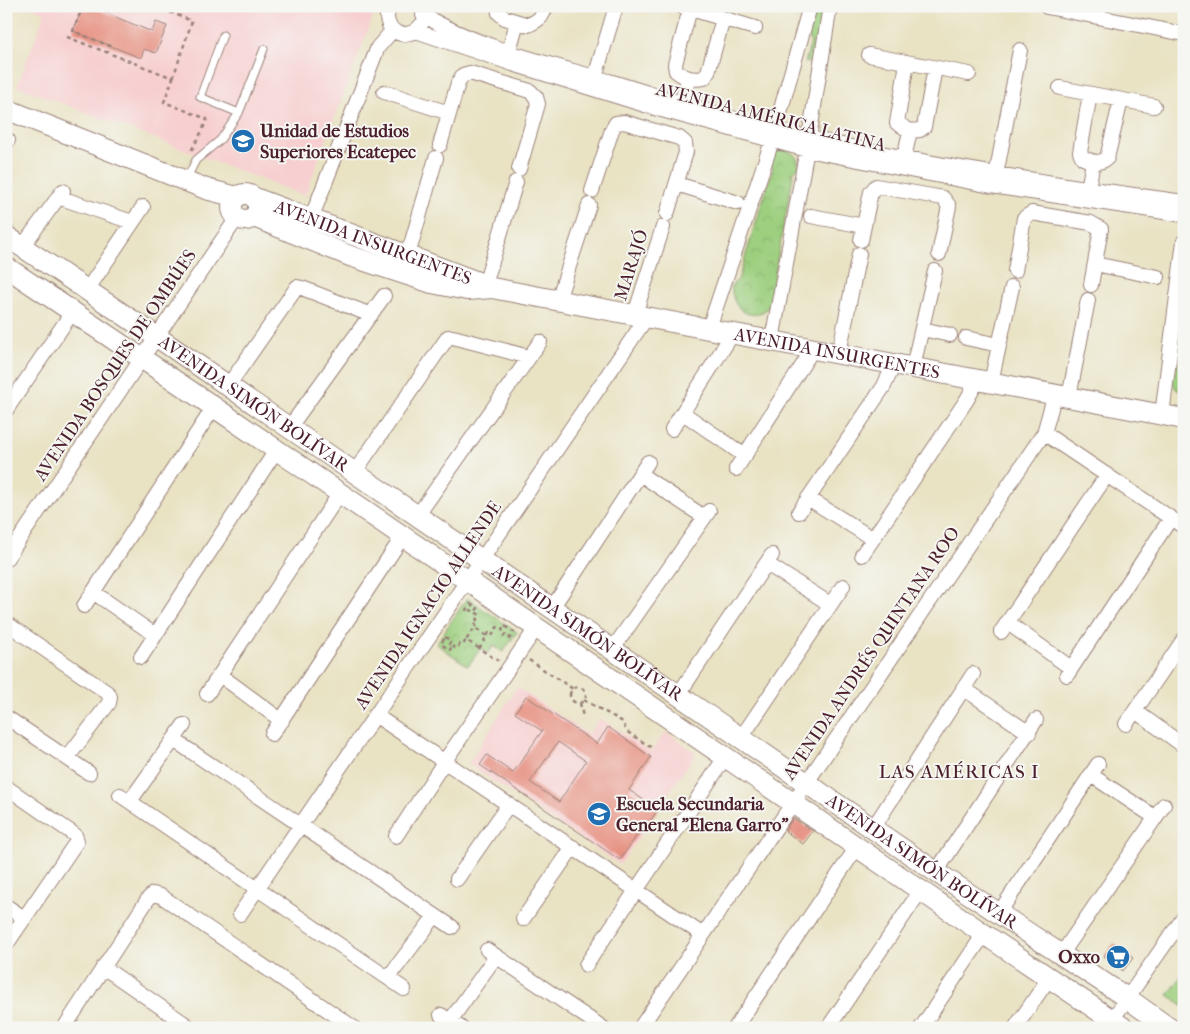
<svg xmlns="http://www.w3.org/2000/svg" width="1190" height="1034" viewBox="0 0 1190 1034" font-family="'IM FELL French Canon',serif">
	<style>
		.built { fill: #f7cfd0 }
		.park { fill: url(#park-crowns); stroke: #747755 }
		.pitch { fill: #9dcf7f; stroke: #747755 }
		.building { fill: #e68f80; fill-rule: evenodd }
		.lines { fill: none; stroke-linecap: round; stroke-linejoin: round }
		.service-casing { stroke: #9a8178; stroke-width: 9 }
		.minor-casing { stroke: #9a8178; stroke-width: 16 }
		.secondary-casing { stroke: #9a8178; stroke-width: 22 }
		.path { stroke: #9a8178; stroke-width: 2.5; stroke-dasharray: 4 4; stroke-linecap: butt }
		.service { stroke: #fff; stroke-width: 7 }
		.minor { stroke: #fff; stroke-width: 14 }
		.secondary { stroke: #fff; stroke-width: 20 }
		.labels { text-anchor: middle; stroke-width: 4; stroke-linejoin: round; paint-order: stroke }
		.street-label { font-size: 18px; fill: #4a1f2b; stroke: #f6f6f2 }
		.poi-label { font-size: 18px; font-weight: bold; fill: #4a1f2b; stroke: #f6f6f2; text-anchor: start }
		.neighbourhood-label { font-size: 19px; letter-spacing: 1px; fill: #4a1f2b; stroke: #f6f6f2 }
	</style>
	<defs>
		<pattern id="park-crowns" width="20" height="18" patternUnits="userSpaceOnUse" patternTransform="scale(1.25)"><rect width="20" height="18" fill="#9dcf7f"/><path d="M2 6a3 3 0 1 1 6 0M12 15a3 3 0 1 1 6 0" fill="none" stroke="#89b16e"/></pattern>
	</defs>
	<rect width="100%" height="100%" fill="#f6f6f2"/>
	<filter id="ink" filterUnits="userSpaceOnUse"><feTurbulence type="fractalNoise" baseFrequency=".02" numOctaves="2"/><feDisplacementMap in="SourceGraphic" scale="10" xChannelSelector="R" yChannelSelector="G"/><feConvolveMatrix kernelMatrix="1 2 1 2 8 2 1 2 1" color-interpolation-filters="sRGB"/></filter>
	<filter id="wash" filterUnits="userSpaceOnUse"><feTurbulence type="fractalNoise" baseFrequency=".0096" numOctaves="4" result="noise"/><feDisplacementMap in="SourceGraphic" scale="20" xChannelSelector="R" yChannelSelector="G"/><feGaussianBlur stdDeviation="1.12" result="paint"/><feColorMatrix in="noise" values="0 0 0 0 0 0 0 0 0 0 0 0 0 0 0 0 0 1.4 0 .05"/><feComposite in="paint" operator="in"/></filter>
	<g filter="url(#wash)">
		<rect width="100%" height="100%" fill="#e9e3c4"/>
		<!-- built -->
		<path class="built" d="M28,6h349l-72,190 -288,-110 28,-73z
			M517,687l71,47 12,-16 51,34 15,-20 30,21 -76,112 -152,-101z"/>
		<!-- park -->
		<path class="park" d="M817,6h10l-6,33 -5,5 -5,19 -6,-1 6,-19 -3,-6z
			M785,150c10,3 13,7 14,17l-5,4 -22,117 4,8c-2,4 -5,10 -9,13 -20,15 -37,-4 -35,-24l6,-5 35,-112 -4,-8 9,-9z
			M1184,327v66c-9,-2 -11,-8 -13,-16l5,-5z
			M467,598l50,34 -14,20 -9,-6 -6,7 -7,-5 -13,18 -32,-22z"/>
		<!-- pitch -->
		<path class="pitch" d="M1184,973v33l-16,-11z"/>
		<g id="blocks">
			<!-- building -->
			<path class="building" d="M83,6h6l63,26 4,-10 11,4 -11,27 -12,-4 -3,9 -68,-27z
				M526,696l71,48 11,-17 43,30 -22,33 29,20 -13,18 -2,-1 -23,33 -140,-95 7,-10 26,18 29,-42 -27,-18zM558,742l28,19 -27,41 -29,-20z
				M793,818l20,13 -10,13 -18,-13z
				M1114,943l19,15 -10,13 -19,-15z"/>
		</g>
	</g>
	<g filter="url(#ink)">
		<use href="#blocks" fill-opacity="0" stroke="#9a8178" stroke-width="1"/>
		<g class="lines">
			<!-- service casing -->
			<g class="service-casing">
				<path id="service" d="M223,35l-23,62 39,16
					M187,178l9,-18 24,-20 19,-27 25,-64"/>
			</g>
			<!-- minor casing -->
			<g class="minor-casing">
				<path id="minor" d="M390,6c-12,23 16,39 31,19
					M498,6l1,7 6,5 23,7c10,-4 15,-8 18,-19
					M681,6l74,22
					M1047,7l137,27
					M690,9l-15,55 1,7c8,7 18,9 28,7l4,-6 15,-53
					M423,15c56,33 127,49 189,67 66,20 131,41 198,56 124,28 248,47 374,64
					M416,31l97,33 145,45 149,41 184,36 193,29
					M509,51l8,-29
					M869,55l100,19
					M907,63l-10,60 13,8 10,-1 4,-3 11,-59
					M595,77l21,-71
					M1060,88l94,18
					M384,92l65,21
					M1090,94l-10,58 3,6c8,3 16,7 24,0l14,-58
					M681,103l8,-25
					M6,143l2,-3
					M440,145l18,-62 5,-8 7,-2 60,18 6,6 2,7 -19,65
					M904,158l6,-27
					M996,175l24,-125
					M677,184l61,19
					M1088,189l5,-27
					M592,191l20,-61 4,-7 8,-1 55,16 6,5 1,9 -19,62
					M58,197l74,25
					M811,216l53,10
					M311,219l67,-172 15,-17
					M861,240l10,-48 5,-6 67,12 6,8 -10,48
					M22,247l41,-56
					M408,255l28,-97
					M1095,264l63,13
					M1015,271l9,-53 8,-5 59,10 10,6 -10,56
					M484,288l32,-106
					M87,290l56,-83
					M558,300l31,-95
					M635,314l28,-87
					M709,328l63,-187 38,-135
					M922,329l28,6
					M966,338l33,7
					M772,340l37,-202 21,-132
					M839,353l20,-99
					M913,367l22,-96
					M991,382l21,-95
					M228,386l69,-99 5,1 69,27
					M1069,397l19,-97
					M6,410l67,-99
					M683,413l62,43
					M1162,415l22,-174
					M289,428l95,-132
					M672,429l61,-96
					M1044,433l140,94
					M736,469l77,-120
					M354,473l94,-136h5l76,20
					M640,474l64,43
					M808,498l65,41
					M799,512l85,-126 10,-22
					M417,516l123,-174
					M862,555l104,-154 12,-21
					M6,559l231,-341
					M767,564l63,40
					M93,592l62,43
					M84,606l130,-199
					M552,608l96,-146
					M6,623l102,70 2,4 -1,6 -42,55
					M1008,623l63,45
					M1001,632l106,-157
					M612,650l97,-139
					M141,657l136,-208
					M220,675l62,46
					M1067,675l104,-157
					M963,688l66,45
					M207,694l133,-201
					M678,695l94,-140
					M1135,711l49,35
					M375,715l328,220
					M6,717l83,56
					M1126,724l58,-85
					M272,734l131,-198
					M741,738l102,-152
					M174,740l278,187
					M1091,775l65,43
					M6,787l69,48 2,6 -71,104
					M120,795l284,194
					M130,801l54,-76
					M873,828l100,-154
					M396,836l48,-74 93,-135
					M936,872l100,-152
					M457,879l52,-75
					M6,906l18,12
					M999,913l99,-149
					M240,914l407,-597
					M523,919l50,-72
					M487,950l116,78
					M1061,955l103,-150
					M586,965l140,-209
					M103,967l88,61
					M388,978l47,-62
					M441,1015l20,13
					M450,1021l46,-65
					M1107,1027l77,-110
					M64,1028l84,-129 5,-5 8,2 193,132
					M640,1028l404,-595 11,-39
					M735,1028l122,-181
					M828,1028l93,-138
					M921,1028l63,-94
					M1015,1028l34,-50"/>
			</g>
			<!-- secondary casing -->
			<g class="secondary-casing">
				<g id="secondary">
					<path d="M6,109l200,80 31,8"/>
					<circle cx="245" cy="207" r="13"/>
					<path id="s1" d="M255,198l223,84"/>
					<path id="s2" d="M254,217l96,39 82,27 35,7 25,-2 692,131"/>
					<path id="s3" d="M6,236l151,101 779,535 191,126 42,30"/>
					<path d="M6,267l208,140 770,527 140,94"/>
				</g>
			</g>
			<!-- path -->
			<path class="path" d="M83,6l-10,25 37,15 -2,6
				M155,6l37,15 -19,57
				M67,37l106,41 -9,24 43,17 -5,12 -11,20
				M470,604l8,4 -3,4 -4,-2 -1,2 -4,-2z
				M505,626l9,6 -5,7 -5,-3 2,-3 -4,-3z
				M475,627l1,-2 -2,-1 6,-9 -5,-3
				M487,636l2,-3 3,3 5,-9 5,3
				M445,637l6,4 -2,3 3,2 -2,4 -9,-6z
				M452,646l5,3 3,-5 3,1 3,-5
				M479,649l8,-13 -12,-8 -9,12 31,20 1,-1
				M529,660l44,29
				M570 695a8 8 0 1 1 16 0a8 8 0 1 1-16 0Z
				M584,700l39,22 3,9 26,17
				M580,703l3,14"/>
			<!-- service -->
			<use href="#service" class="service"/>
			<!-- minor -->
			<use href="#minor" class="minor"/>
			<!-- secondary -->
			<use href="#secondary" class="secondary"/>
		</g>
	</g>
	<!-- icons -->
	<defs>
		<g id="school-disc" transform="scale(1.25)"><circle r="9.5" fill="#1f6fb2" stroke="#f6f6f2"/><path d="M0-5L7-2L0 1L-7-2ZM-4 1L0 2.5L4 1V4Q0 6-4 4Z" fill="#fff"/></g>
		<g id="university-disc" transform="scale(1.25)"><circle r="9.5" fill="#1f6fb2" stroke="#f6f6f2"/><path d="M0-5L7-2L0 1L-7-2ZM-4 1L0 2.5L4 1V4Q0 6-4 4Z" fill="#fff"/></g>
		<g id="supermarket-disc" transform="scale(1.25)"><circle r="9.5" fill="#1f6fb2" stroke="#f6f6f2"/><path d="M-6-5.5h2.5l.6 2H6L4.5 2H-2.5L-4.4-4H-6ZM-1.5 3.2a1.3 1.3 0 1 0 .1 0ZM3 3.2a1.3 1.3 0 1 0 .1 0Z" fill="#fff"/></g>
	</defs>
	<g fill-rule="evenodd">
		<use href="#school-disc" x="243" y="141"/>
		<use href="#university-disc" x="599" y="814"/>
		<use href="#supermarket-disc" x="1118" y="957"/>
	</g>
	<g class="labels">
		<!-- street labels -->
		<g class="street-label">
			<text transform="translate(771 117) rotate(14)" y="6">AVENIDA AMÉRICA LATINA</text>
			<text dy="6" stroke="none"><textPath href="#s1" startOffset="126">AVENIDA INSURGENTES</textPath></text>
			<text transform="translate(631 265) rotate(-72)" y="6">MARAJÓ</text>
			<text dy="6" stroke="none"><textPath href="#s2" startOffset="602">AVENIDA INSURGENTES</textPath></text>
			<text transform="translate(115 365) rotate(-56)" y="6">AVENIDA BOSQUES DE OMBÚES</text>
			<text dy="6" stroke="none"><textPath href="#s3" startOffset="299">AVENIDA SIMÓN BOLÍVAR</textPath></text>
			<text transform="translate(428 605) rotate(-56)" y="6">AVENIDA IGNACIO ALLENDE</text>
			<text dy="6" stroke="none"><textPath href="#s3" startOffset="704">AVENIDA SIMÓN BOLÍVAR</textPath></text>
			<text transform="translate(871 653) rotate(-56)" y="6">AVENIDA ANDRÉS QUINTANA ROO</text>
			<text dy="6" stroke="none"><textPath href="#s3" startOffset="1109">AVENIDA SIMÓN BOLÍVAR</textPath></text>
		</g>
		<!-- poi labels -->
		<g class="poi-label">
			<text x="260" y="137">Unidad de Estudios<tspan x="260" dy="21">Superiores Ecatepec</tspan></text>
			<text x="616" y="810">Escuela Secundaria<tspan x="616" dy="21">General "Elena Garro"</tspan></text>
			<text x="1100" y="963" text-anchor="end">Oxxo</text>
		</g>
		<!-- neighbourhood labels -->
		<g class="neighbourhood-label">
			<text x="959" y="778">LAS AMÉRICAS I</text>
		</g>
	</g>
	<!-- margin -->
	<rect width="1190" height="1034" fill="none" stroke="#f6f6f2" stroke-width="25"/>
</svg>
